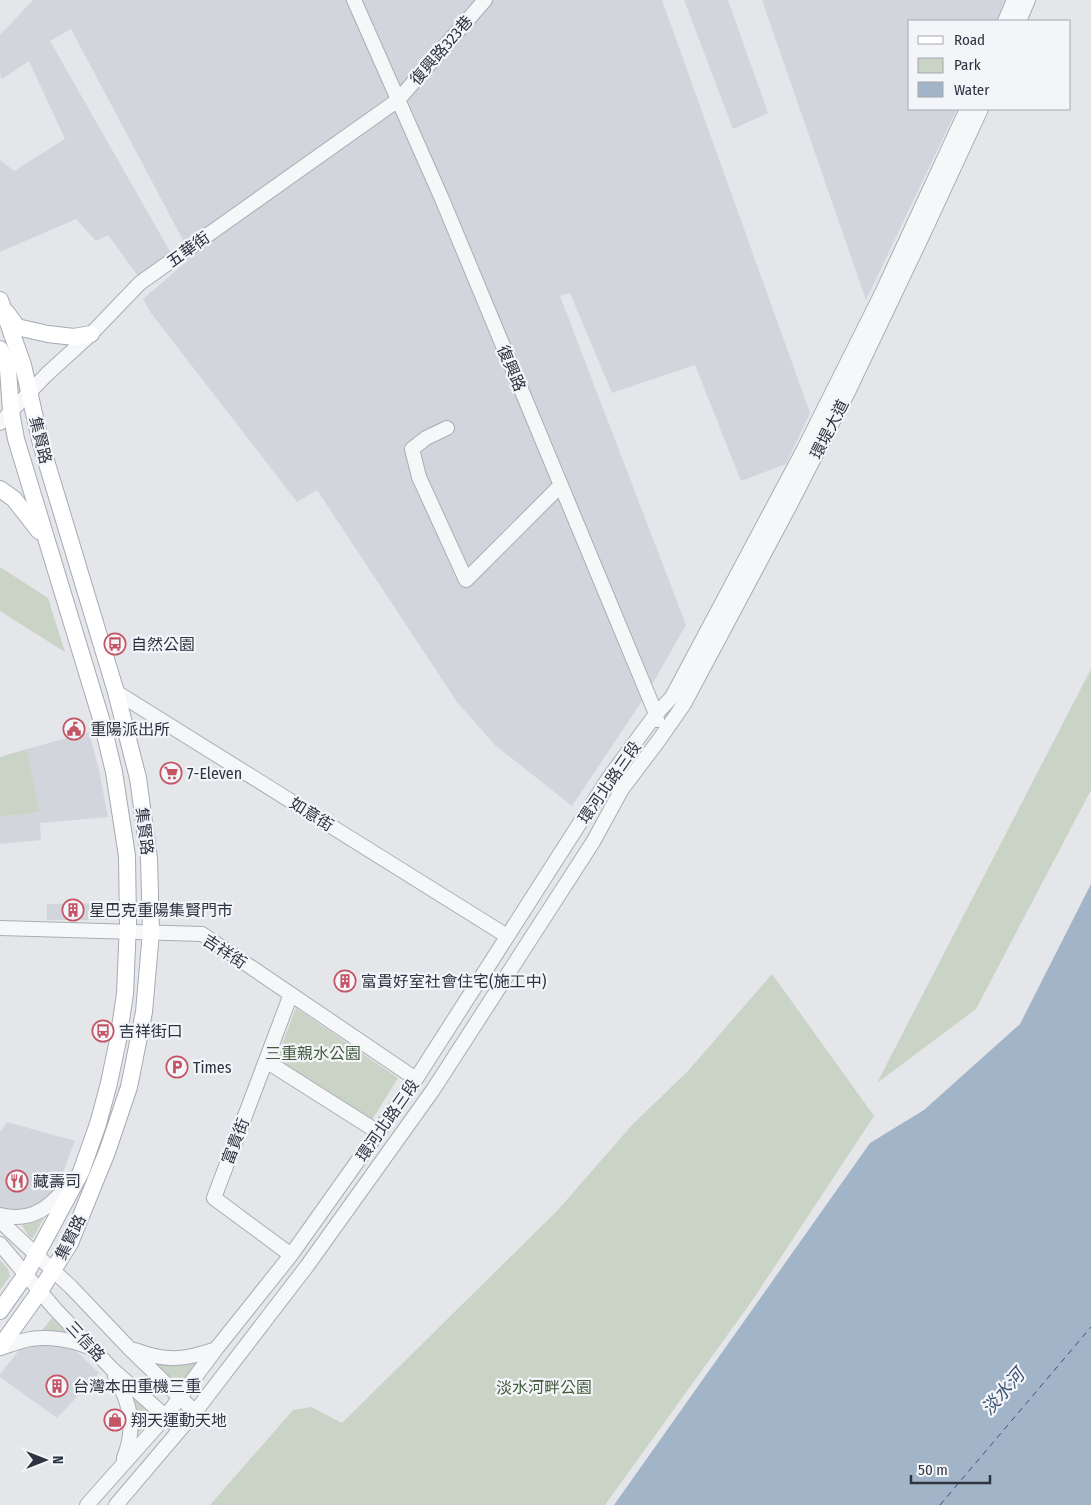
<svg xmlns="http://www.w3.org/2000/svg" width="1091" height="1505" viewBox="0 0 1091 1505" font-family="'Fira Sans Condensed','Noto Sans TC',sans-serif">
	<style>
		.built { fill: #d2d5dc }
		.green { fill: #c9d3c6 }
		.water { fill: #a2b4c7 }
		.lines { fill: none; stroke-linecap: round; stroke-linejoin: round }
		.ferry { stroke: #3a5272; stroke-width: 1; stroke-dasharray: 6 5; stroke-linecap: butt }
		.minor-casing { stroke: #a9adb4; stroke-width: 16 }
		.major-casing { stroke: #a4abb5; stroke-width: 18 }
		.minor { stroke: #f6f7f9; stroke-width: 14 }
		.major { stroke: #fff; stroke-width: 16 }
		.labels { text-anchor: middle; stroke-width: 4.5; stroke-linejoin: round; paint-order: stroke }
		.street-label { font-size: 16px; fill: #2d3441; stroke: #f3f5f8 }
		.poi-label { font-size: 16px; fill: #2d3441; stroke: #f3f5f8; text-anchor: start }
		.park-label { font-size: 16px; fill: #415c3b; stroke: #f3f5f8 }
		.water-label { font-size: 18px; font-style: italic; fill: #3a5272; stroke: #f3f5f8 }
	</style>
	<rect width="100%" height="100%" fill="#e4e6ea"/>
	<!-- built -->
	<path class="built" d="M33,0h629l148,413 -24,51 -45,17 -46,-116 -83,28 -42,-100 -10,3 126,329 -40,70 -74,111 -77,-61 -38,-43 -140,-212 -20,12 -146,-189 -8,-14 49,-42 -121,-228 -21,12 122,214 -34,21 -30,-41 -12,6 -20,-22 -76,33v-92l14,11 51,-32 -36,-78 -27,18 -2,-4v-40z
		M684,0h44l40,113 -35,16z
		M762,0h243l-9,21h-86v88h47l-91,191z
		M89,732l10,38 9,47 -68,6 1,17 -41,4v-27l40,-5 -13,-63z
		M116,903l-1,10 -8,7h-60v-16z
		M7,1122l68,19 -15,39 -8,14 -15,13 -21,4 -16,-3v-76z
		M49,1342l24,6 26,25 -42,45 -57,-41v-3l20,-25 8,-3z"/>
	<!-- green -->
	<path class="green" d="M0,567l48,31 17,54 -65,-41z
		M1091,669v121l-115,219 -99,74z
		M27,749l13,63 -40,5v-60z
		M772,974l102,142 -120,182 -149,207h-395l83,-95 18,-3 31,16 216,-213 74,-85 56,-54z
		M296,1008l102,70 -28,45 -95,-61z
		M44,1218l-11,20 -4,-1 -7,-12 13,-3z
		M0,1260l8,9 2,7 -10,14z
		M52,1318l18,17 -34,3z
		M196,1363l-15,21 -8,1 -18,-21z
		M133,1397l19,18 -1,6 -15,14z"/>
	<!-- water -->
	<path class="water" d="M1091,884v621h-477l256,-362 54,-33 96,-86z"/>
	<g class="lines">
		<!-- ferry -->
		<path class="ferry" d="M940,1505l151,-178"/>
		<!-- minor casing -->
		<g class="minor-casing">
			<path id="minor" d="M354,0l88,199 214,515 1,6
				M1005,21l9,-21
				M1019,21l9,-21
				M0,423l47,-49 44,-40 49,-51 258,-183 87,-100
				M447,428l-21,10 -14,11 7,28 47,103 95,-95
				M116,692l391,244
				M0,928l202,6 214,145
				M291,994l-77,204 77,57
				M266,1061l112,71
				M0,1215c35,8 50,-9 72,-34
				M0,1221l71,66 58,61 66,64
				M0,1244l55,65 57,60 61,54
				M0,1348c10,-3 20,-7 31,-9 19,-3 41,1 58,8
				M135,1350c31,12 50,10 81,-1
				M115,1376c16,29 21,51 9,82
				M87,1505l79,-89 50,-67 75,-94 125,-176 192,-300 48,-65 16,-17 132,-248 77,-154 86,-186
				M116,1505l79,-93 112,-146 126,-176 160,-248 29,-53 37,-49 25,-36 105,-197 60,-117 77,-162 55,-119"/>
		</g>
		<!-- major casing -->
		<g class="major-casing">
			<path id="major" d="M0,300l23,65 18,79 75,248 22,86 11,81 2,73 -7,80 -15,75 -22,65 -37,91 -30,48 -40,56
				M7,313l10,14 13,3 18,4 26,3 17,-3
				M0,349l8,20 3,43 5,27 86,283 12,50 13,84 1,67 -3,71 -7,46 -9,43 -11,41 -17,48 -55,102 -26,37
				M0,489l14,10 25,32"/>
		</g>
		<!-- minor -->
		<use href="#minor" class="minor"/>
		<!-- major -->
		<use href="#major" class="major"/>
	</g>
	<!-- icons -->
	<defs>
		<g id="bus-ring" transform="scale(1.125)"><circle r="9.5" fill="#f3f5f8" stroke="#c35564" stroke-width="1.5"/><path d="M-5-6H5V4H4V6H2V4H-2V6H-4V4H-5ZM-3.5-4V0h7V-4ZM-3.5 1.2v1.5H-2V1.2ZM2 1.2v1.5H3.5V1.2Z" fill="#c35564"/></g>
		<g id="civic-ring" transform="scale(1.125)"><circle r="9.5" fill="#f3f5f8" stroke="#c35564" stroke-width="1.5"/><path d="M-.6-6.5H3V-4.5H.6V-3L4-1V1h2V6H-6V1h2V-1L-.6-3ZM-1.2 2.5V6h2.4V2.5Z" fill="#c35564"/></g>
		<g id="supermarket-ring" transform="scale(1.125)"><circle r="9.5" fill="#f3f5f8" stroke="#c35564" stroke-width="1.5"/><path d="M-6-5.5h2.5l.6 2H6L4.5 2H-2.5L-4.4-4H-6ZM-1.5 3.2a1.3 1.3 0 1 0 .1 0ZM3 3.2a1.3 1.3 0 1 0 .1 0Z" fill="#c35564"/></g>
		<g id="building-ring" transform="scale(1.125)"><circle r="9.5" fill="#f3f5f8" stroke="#c35564" stroke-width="1.5"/><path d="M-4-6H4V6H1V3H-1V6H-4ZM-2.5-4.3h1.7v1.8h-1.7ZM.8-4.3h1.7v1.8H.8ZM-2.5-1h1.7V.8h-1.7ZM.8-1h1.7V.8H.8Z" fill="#c35564"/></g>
		<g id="parking-ring" transform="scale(1.125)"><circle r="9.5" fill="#f3f5f8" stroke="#c35564" stroke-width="1.5"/><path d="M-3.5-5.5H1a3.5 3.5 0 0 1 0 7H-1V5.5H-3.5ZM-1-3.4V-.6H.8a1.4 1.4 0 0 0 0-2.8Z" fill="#c35564"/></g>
		<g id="restaurant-ring" transform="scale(1.125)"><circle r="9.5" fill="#f3f5f8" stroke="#c35564" stroke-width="1.5"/><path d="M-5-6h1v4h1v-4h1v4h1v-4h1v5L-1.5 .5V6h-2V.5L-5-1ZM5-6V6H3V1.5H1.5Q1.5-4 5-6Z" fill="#c35564"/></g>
		<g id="shop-ring" transform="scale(1.125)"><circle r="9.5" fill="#f3f5f8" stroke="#c35564" stroke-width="1.5"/><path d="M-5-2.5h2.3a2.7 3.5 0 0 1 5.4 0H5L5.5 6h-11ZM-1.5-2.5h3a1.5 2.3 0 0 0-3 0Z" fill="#c35564"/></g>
	</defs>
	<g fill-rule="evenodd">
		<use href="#bus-ring" x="115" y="644"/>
		<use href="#civic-ring" x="74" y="729"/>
		<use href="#supermarket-ring" x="171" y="773"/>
		<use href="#building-ring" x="73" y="910"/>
		<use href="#building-ring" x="345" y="981"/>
		<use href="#bus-ring" x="103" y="1031"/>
		<use href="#parking-ring" x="177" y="1067"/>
		<use href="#restaurant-ring" x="17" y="1181"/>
		<use href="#building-ring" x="57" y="1386"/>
		<use href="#shop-ring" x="115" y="1420"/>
	</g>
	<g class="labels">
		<!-- street labels -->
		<g class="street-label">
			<text transform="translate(441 50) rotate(-49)" y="6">復興路323巷</text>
			<text transform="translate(188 249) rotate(-36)" y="6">五華街</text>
			<text transform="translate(512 368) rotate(67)" y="6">復興路</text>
			<text transform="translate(829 429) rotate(-63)" y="6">環堤大道</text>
			<text transform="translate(41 440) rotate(76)" y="6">集賢路</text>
			<text transform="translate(609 782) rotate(-55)" y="6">環河北路三段</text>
			<text transform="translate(312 814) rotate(32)" y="6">如意街</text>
			<text transform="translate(145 831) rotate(83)" y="6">集賢路</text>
			<text transform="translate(225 951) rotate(33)" y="6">吉祥街</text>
			<text transform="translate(387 1120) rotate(-55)" y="6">環河北路三段</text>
			<text transform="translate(235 1141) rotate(-69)" y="6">富貴街</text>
			<text transform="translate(70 1237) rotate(-64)" y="6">集賢路</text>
			<text transform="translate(86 1341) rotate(47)" y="6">三信路</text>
		</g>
		<!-- poi labels -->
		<g class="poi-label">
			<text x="131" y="650">自然公園</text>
			<text x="90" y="735">重陽派出所</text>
			<text x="187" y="779">7-Eleven</text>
			<text x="89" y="916">星巴克重陽集賢門市</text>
			<text x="361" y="987">富貴好室社會住宅(施工中)</text>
			<text x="119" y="1037">吉祥街口</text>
			<text x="193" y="1073">Times</text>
			<text x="33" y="1187">藏壽司</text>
			<text x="73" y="1392">台灣本田重機三重</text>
			<text x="131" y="1426">翔天運動天地</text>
		</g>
		<!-- park labels -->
		<g class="park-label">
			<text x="313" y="1059">三重親水公園</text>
			<text x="544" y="1393">淡水河畔公園</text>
		</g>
		<!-- water labels -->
		<g class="water-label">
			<text transform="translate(1003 1392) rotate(-49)" y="6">淡水河</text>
		</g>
	</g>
	<!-- legend -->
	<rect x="908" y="20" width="162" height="90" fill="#f3f5f8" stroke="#a4a8af"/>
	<rect x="918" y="36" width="25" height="8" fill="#ffffff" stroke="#a4a8af"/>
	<text x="954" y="45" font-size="15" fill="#2d3441">Road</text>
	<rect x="918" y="58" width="25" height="15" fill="#c9d3c6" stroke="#a4a8af"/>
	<text x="954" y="70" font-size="15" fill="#2d3441">Park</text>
	<rect x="918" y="82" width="25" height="15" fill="#a2b4c7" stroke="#a4a8af"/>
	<text x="954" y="95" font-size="15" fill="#2d3441">Water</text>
	<!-- north arrow -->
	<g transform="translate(45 1460) rotate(90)" stroke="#f3f5f8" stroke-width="4" paint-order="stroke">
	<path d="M0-4L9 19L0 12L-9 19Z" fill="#2d3441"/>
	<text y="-8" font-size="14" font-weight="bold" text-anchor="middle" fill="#2d3441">N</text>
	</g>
	<!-- scale -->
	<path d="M911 1475v8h79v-8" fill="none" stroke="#2d3441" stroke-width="2.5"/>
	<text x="918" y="1475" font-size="15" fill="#2d3441" stroke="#f3f5f8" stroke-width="4" paint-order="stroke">50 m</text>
</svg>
